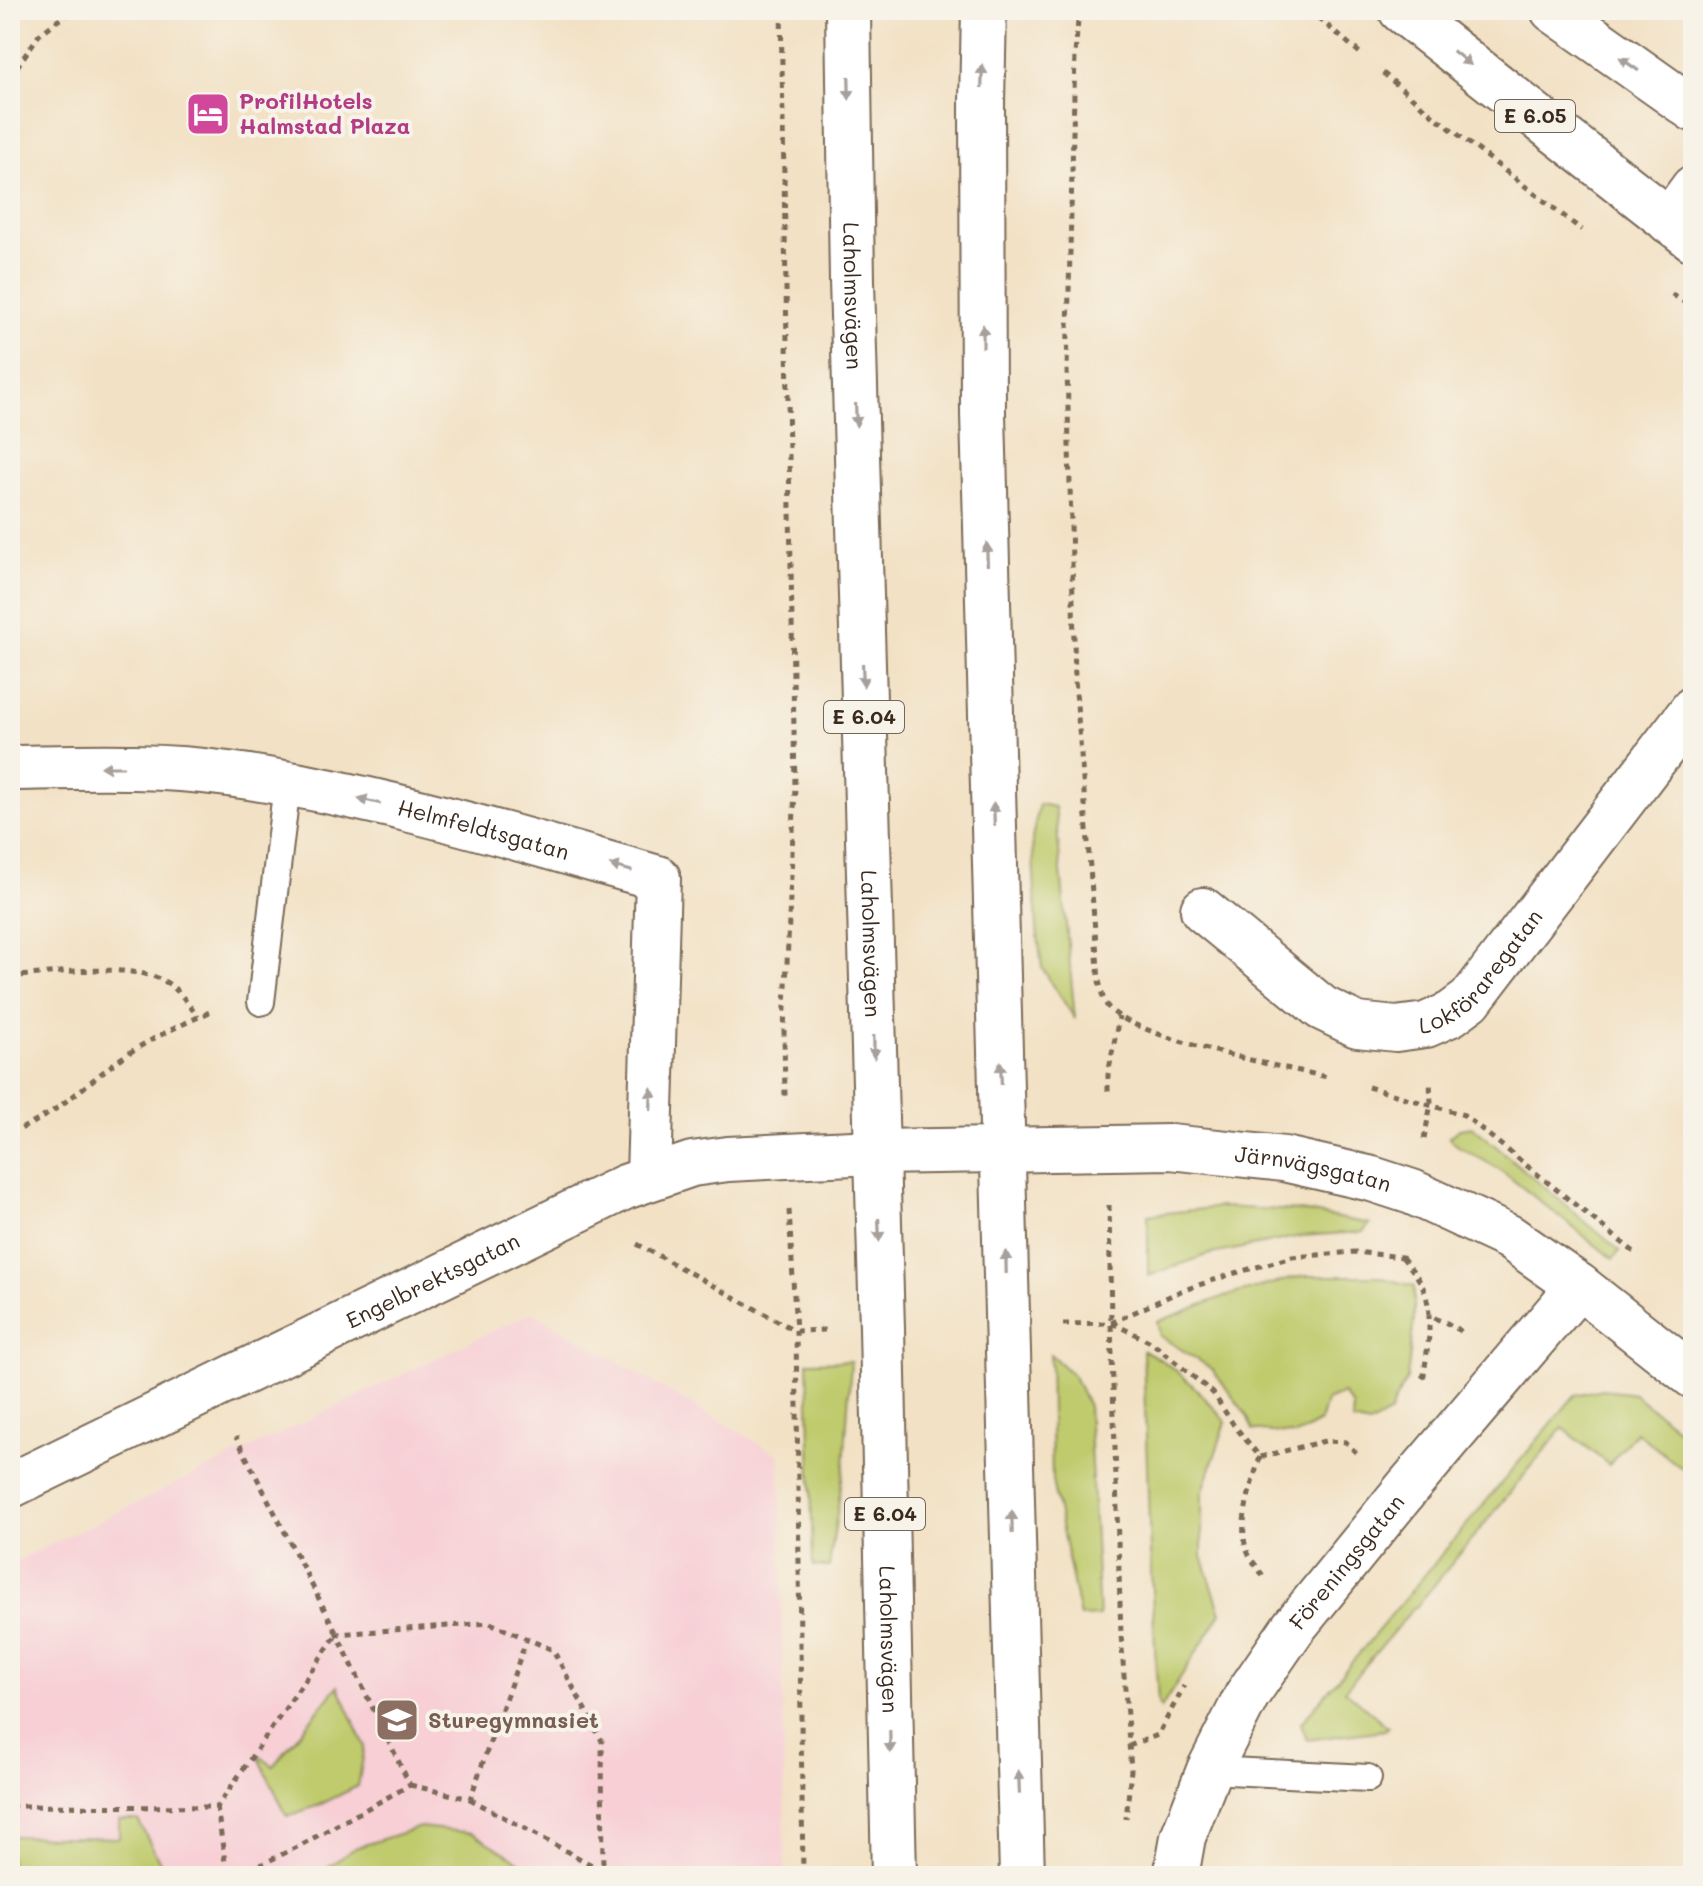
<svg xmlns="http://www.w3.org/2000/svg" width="1703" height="1886" viewBox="0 0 1703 1886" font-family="Mali,sans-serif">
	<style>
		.built { fill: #f7cfd5 }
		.green { fill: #bfcb6d; stroke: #7d7a46; stroke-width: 2 }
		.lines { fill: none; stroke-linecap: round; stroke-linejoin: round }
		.lane-casing { stroke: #7b6a58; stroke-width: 30 }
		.street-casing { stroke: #7b6a58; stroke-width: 48 }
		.highway-casing { stroke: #7b6a58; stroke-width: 48 }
		.path { stroke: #7b6a58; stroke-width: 5; stroke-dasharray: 6 6; stroke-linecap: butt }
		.lane { stroke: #fff; stroke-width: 26 }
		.street { stroke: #fff; stroke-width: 44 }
		.highway { stroke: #fff; stroke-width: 44 }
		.oneway { fill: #a79f9a }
		.labels { text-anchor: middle; stroke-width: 8; stroke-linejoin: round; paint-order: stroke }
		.shield { fill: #f7f3e8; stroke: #73665b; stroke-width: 2 }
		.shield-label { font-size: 20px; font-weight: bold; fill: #3b2a1e }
		.hotel-label { font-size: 22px; font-weight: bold; fill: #b23c85; stroke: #f7f3e8; text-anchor: start }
		.street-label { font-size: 22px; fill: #3b2a1e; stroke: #f7f3e8 }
		.education-label { font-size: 22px; font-weight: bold; fill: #785e54; stroke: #f7f3e8; text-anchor: start }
	</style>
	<rect width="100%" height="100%" fill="#f7f3e8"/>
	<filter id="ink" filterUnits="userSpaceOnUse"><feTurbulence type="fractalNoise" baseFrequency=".0125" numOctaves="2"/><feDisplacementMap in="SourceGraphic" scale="16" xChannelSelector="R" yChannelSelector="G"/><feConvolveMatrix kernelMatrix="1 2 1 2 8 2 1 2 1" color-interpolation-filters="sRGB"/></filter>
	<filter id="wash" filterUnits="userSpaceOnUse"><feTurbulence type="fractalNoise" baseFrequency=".006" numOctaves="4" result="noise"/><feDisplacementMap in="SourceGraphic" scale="32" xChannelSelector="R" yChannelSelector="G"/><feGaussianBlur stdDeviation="1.8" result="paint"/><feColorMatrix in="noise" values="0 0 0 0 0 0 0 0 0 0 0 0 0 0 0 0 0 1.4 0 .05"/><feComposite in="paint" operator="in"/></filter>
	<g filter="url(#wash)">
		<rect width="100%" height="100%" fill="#f2e1c4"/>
		<!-- built -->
		<path class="built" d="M532,1312l248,144 5,420h-775v-312z"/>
		<!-- green -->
		<path class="green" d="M1039,804l16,3 20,212 -33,-51 -5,-40 -5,-89z
			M1473,1127l147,124 -7,8 -114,-90 -43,-24 -7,-8 10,-8z
			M1221,1207l80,4 69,13 -7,8 -62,4 -94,19 -59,21v-61z
			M1302,1276h73l39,10v33l-7,60 -13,23 -4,11 -21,12 -17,-4 1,-15 -10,-12 -17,7 -6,21 -24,13 -43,-5 -6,-14 -35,-47 -52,-33 -3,-14 65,-25z
			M1143,1350c35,16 59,44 83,72l-24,72v62l19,57 -60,95 -3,-4 -8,-152z
			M1050,1354l24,22 14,30 11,210 -19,1 -28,-136z
			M851,1361l-7,105 -15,101 -16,-1 -5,-204z
			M1602,1389l32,5 59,47c0,13 1,20 -8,30l-49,-39 -27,33 -46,-37 -146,178 -4,2 -68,82 43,37 -3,3 -78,10 -6,-17 274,-328z
			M338,1686l27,60 -7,40 -41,20 -30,10 -30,-62 16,12z
			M119,1820h19l26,50 -3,6h-151v-40l109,2z
			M420,1827l53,6 47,29 9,14h-214l40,-28z"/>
	</g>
	<g filter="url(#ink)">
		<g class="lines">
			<!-- lane casing -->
			<g class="lane-casing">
				<path id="lane" d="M261,1002l26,-218
					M1209,1770l159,8"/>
			</g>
			<!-- street casing -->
			<g class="street-casing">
				<g id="street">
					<path d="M1669,221l24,-33"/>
					<path id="s1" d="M10,768c72,-1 147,-4 218,6 146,20 288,64 430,104l-9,299"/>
					<path id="s2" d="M1203,910l119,98 35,17 39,4 30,-4 25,-11 19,-14 223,-291"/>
					<path id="s3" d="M10,1486l615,-299 67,-23 36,-5 58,-3 90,-4 294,-5 114,12 88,20 40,13 97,45 70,49 114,90"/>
					<path id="s4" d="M1176,1876l7,-39 26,-67 38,-75 46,-67 114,-140 172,-202"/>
				</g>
			</g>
			<!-- highway casing -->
			<g class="highway-casing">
				<g id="highway">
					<path id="s5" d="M848,10l4,271 30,1047 12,548"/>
					<path d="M984,10l-2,92 1,312 39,1462"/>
					<path d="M1401,10l292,229"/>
					<path d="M1553,10l140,99"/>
				</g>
			</g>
			<!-- path -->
			<path class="path" d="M781,10l14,777 -11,243 1,71
				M1079,10l-4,44 -8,315 8,310 24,302c2,7 3,17 7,23 17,32 181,64 221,73
				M1309,10l51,43
				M1383,73l51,43 148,114
				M10,77l29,-42 18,-14 19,-11
				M1672,294l21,14
				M10,977c40,-4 119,-15 154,4 15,8 24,23 34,36
				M1368,1087l96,28 170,137
				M1108,1091v-16l11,-58
				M10,1133c48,-17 78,-53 119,-80 27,-17 56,-30 85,-43
				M1424,1139l7,-35 -1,-23
				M1109,1205l2,118 10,312 10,135 -5,49
				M789,1210l7,121 7,545
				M637,1244l159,87 29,-1
				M1402,1257c17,21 26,32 27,59l16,6 19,11
				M1112,1323l39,19 62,51 20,31 27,33 65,-16 21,1 13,14
				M1063,1324l48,-1 70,-32 51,-17 60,-17 63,-5 47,5 1,-6
				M1422,1378l2,-3 5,-39v-20
				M1260,1457c-8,26 -24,70 -12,96 4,8 10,15 15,23
				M1129,1746l29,-11 26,-49
				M410,1785l60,14 57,-161
				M470,1799l133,72
				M10,1806l207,1 120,-173 -101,-197
				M217,1807l10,69
				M238,1876l59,-29 113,-62 -73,-151 153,-11 63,27 49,91 1,135"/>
			<!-- lane -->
			<use href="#lane" class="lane"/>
			<!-- street -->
			<use href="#street" class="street"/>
			<!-- highway -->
			<use href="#highway" class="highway"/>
		</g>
		<!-- one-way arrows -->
		<defs><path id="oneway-solid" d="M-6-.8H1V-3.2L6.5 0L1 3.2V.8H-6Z" transform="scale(2)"/></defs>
		<g class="oneway">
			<use href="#oneway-solid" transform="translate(1462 58) rotate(38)"/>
			<use href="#oneway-solid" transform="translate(1629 64) rotate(-145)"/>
			<use href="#oneway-solid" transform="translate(982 76) rotate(-89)"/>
			<use href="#oneway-solid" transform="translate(849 88) rotate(89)"/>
			<use href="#oneway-solid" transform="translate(983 336) rotate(-90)"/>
			<use href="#oneway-solid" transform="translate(856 415) rotate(88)"/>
			<use href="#oneway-solid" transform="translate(987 554) rotate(-92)"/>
			<use href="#oneway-solid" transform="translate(863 675) rotate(88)"/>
			<use href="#oneway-solid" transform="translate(112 767) rotate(180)"/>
			<use href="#oneway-solid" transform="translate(369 801) rotate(-167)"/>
			<use href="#oneway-solid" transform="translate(994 814) rotate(-92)"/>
			<use href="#oneway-solid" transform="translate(621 868) rotate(-164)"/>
			<use href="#oneway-solid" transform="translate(874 1047) rotate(89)"/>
			<use href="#oneway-solid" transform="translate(1001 1073) rotate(-92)"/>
			<use href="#oneway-solid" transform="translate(651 1099) rotate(-88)"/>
			<use href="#oneway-solid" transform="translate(879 1230) rotate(88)"/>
			<use href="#oneway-solid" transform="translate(1006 1262) rotate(-91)"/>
			<use href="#oneway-solid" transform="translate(1012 1522) rotate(-91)"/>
			<use href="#oneway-solid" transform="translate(890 1742) rotate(89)"/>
			<use href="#oneway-solid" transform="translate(1019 1782) rotate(-92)"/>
		</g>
	</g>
	<!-- icons -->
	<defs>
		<g id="hotel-square" transform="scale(2.3)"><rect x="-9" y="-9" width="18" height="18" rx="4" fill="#d1479c" stroke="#f7f3e8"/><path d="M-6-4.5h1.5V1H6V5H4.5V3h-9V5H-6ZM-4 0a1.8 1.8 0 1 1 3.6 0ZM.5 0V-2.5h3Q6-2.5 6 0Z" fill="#fff"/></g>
		<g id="school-square" transform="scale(2.3)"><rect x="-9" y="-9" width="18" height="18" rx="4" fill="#8d6e63" stroke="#f7f3e8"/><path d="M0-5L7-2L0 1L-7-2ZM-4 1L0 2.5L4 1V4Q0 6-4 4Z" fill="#fff"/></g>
	</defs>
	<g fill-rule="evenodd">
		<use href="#hotel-square" x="208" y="114"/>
		<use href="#school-square" x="397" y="1720"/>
	</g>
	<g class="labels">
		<!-- shield labels -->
		<g class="shield">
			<rect x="1495" y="100" width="80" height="32" rx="6"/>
			<rect x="824" y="701" width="80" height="32" rx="6"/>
			<rect x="845" y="1498" width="80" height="32" rx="6"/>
		</g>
		<g class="shield-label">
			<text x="1535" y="123">E 6.05</text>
			<text x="864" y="724">E 6.04</text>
			<text x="885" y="1521">E 6.04</text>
		</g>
		<!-- hotel labels -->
		<g class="hotel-label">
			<text x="239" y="109">ProfilHotels<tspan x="239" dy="25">Halmstad Plaza</tspan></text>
		</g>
		<!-- street labels -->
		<g class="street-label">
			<text dy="8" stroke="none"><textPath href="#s5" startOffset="286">Laholmsvägen</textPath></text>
			<text dy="8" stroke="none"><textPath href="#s1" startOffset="480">Helmfeldtsgatan</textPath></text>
			<text dy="8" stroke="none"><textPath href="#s5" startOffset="934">Laholmsvägen</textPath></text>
			<text dy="8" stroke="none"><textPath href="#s2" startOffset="340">Lokföraregatan</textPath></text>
			<text dy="8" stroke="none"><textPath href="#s3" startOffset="1378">Järnvägsgatan</textPath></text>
			<text dy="8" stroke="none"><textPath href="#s3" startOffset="470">Engelbrektsgatan</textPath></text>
			<text dy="8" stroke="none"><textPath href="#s4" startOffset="362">Föreningsgatan</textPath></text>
			<text dy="8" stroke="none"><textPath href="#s5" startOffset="1630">Laholmsvägen</textPath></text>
		</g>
		<!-- education labels -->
		<g class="education-label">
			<text x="428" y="1728">Sturegymnasiet</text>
		</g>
	</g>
	<!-- margin -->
	<rect width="1703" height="1886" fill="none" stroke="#f7f3e8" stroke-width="40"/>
</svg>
